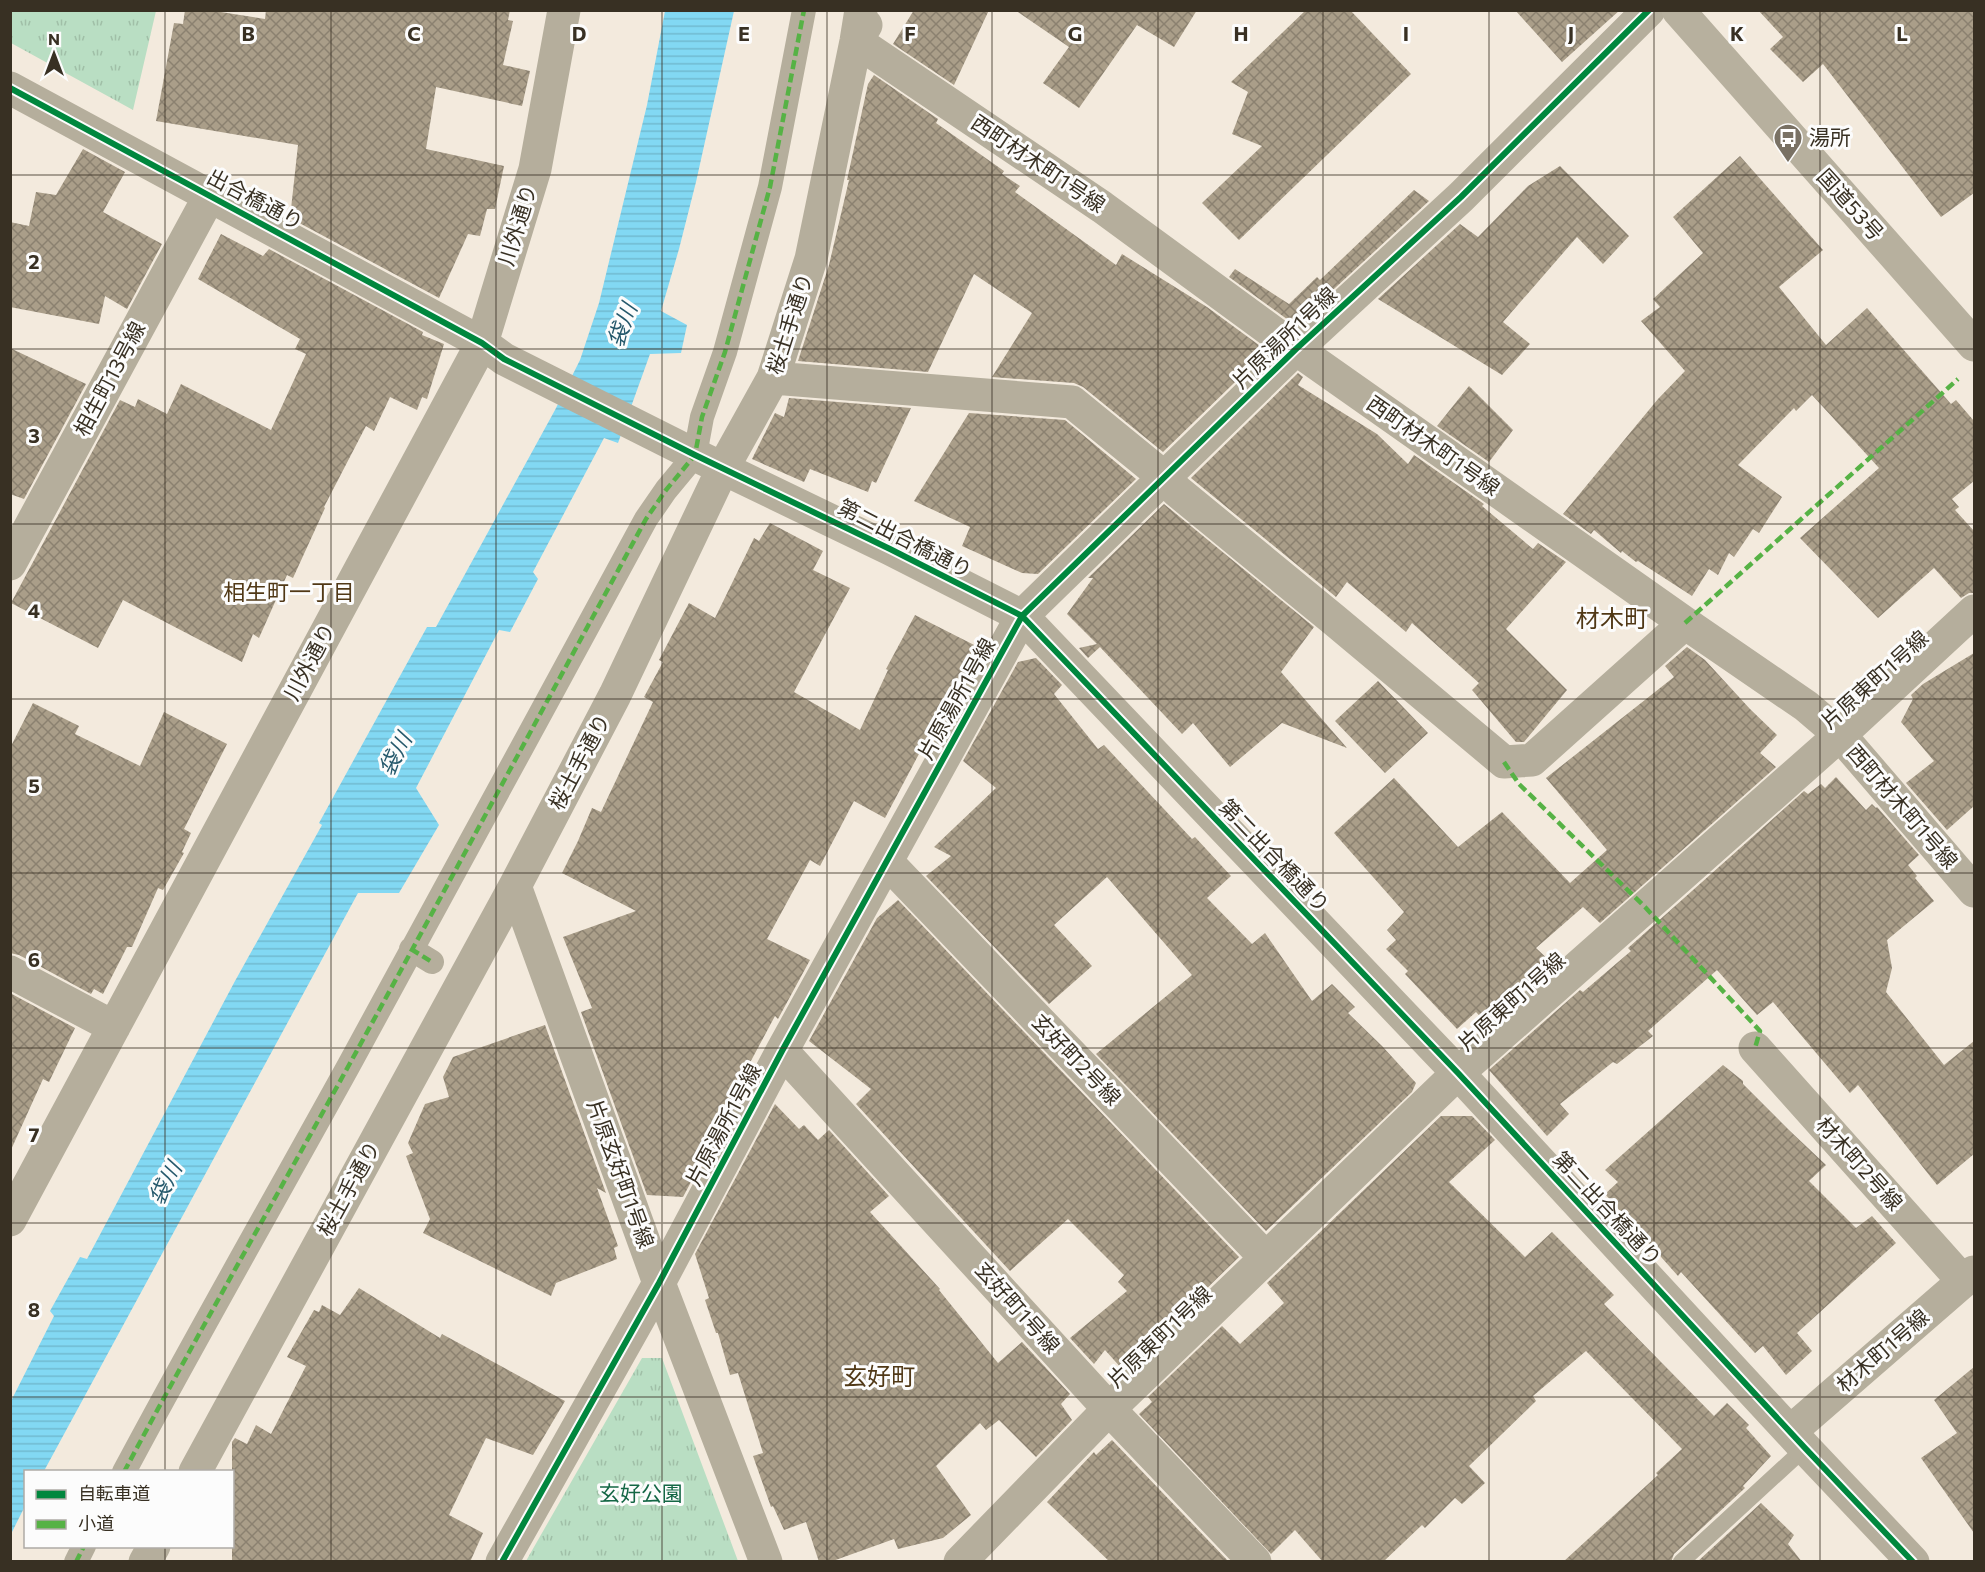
<svg xmlns="http://www.w3.org/2000/svg" width="1985" height="1572" viewBox="0 0 1985 1572" font-family="Commissioner,'Noto Sans JP',sans-serif">
	<style>
		.park { fill: url(#park-tufts) }
		.water { fill: url(#water-rules) }
		.building { fill: url(#building-cross-hatch) }
		.lines { fill: none; stroke-linecap: round; stroke-linejoin: round }
		.service { stroke: #b5ae9c; stroke-width: 16 }
		.pedestrian { stroke: #b5ae9c; stroke-width: 24 }
		.minor { stroke: #b5ae9c; stroke-width: 33 }
		.trunk { stroke: #b7b09e; stroke-width: 33 }
		.quiet { stroke: #56b245; stroke-width: 4.5; stroke-dasharray: 9 4.5; stroke-linecap: butt }
		.cycleway-casing { stroke: #fcfcfc; stroke-width: 10 }
		.cycleway { stroke: #00873e; stroke-width: 6 }
		.grid { fill: none; stroke: #383023; stroke-width: 1.5; stroke-opacity: 0.55 }
		.labels { text-anchor: middle; stroke-width: 6; stroke-linejoin: round; paint-order: stroke }
		.poi-label { font-size: 21px; fill: #383023; stroke: #fcfcfc; text-anchor: start }
		.street-label { font-size: 21px; fill: #383023; stroke: #fcfcfc }
		.park-label { font-size: 21px; fill: #146745; stroke: #fcfcfc }
		.water-label { font-size: 22px; font-style: italic; fill: #26596c; stroke: #fcfcfc }
		.neighbourhood-label { font-size: 22px; fill: #503816; stroke: #fcfcfc }
		.quarter-label { font-size: 24px; fill: #503816; stroke: #fcfcfc }
		.grid-label { font-size: 20px; text-anchor: middle; font-weight: bold; fill: #383023; stroke: #fcfcfc; stroke-width: 6; stroke-linejoin: round; paint-order: stroke }
	</style>
	<defs>
		<pattern id="park-tufts" width="24" height="20" patternUnits="userSpaceOnUse" patternTransform="scale(1.5)"><rect width="24" height="20" fill="#b9dec3"/><path d="M3 7l-1-3M5 7V3M7 7l1-3M15 17l-1-3M17 17v-4M19 17l1-3" fill="none" stroke="#a0bfa7"/></pattern>
		<pattern id="water-rules" width="6" height="5" patternUnits="userSpaceOnUse" patternTransform="scale(1.5)"><rect width="6" height="5" fill="#82d8f3"/><path d="M0 2.5h6" fill="none" stroke="#71bad0"/></pattern>
		<pattern id="building-cross-hatch" width="8" height="8" patternUnits="userSpaceOnUse" patternTransform="scale(1.5)"><rect width="8" height="8" fill="#aa9e89"/><path d="M0 0l8 8M0 8l8-8" fill="none" stroke="#8b8170"/></pattern>
	</defs>
	<rect width="100%" height="100%" fill="#f3eadd"/>
	<!-- park -->
	<path class="park" d="M11,10l145,1 -23,99 -122,-67z
		M642,1358h20l76,203h-212z"/>
	<!-- water -->
	<path class="water" d="M665,11h69l-38,171 -17,67 -18,62 26,14 -6,28 -31,1 -32,89 -14,-5 -71,134 5,7 -28,53 -11,-2 -83,158 23,37 -40,68h-41l-314,578 -18,1 -1,34 -14,28v-133l43,-85 -4,-5 30,-54 7,2 148,-278 87,-156 -3,-2 108,-196h9l119,-217 25,-50 19,-57 48,-198z"/>
	<!-- building -->
	<path class="building" d="M185,10h23l57,9 1,-9h244l-2,10 5,1 -10,44 27,6 -8,35 -86,-19 -10,62 78,17 -9,43h-8l-7,27 -12,-2 -29,64 -149,-80 8,-73 -142,-24 18,-98 9,1z
		M914,10h75l-35,75 -61,-41z
		M1015,10h182l-23,37 -37,-22 -58,83 -36,-25 26,-36z
		M1306,10h44l61,64 -172,166 -37,-37 60,-57 -30,-12 16,-42 -17,-10z
		M1515,10h105l-58,52z
		M1758,10h216v183l-33,24 -118,-153 -20,18 -33,-33 13,-12z
		M874,75l64,44 -2,4 68,48 -2,3 18,12 -5,6 101,73 6,-11 85,53 60,44 -104,101 -80,-65 -9,-4 -82,-6 40,-64 -58,-39 -46,98 -130,-11 31,-96 20,-85h-2l21,-96z
		M83,149l42,23 -22,40 59,32 -35,65 -22,-13 -6,28 -89,-17v-85l19,4 7,-34 20,3z
		M1740,156l83,94 -44,37 47,58 41,-37 84,96 5,-4 18,21v60l-22,18 7,8 -4,3 19,21v62h-5l-8,5 -27,-30 -56,50 -78,-80 79,-70 -67,-73 -16,16 -2,-3 -56,57 44,32 -23,36 -6,-4 -19,28 -5,-4 -11,22 -9,-6 -17,27 -54,-35 -2,1 -14,-11 -1,2 -27,-23 -3,4 -28,-20 95,-115 27,-28 -44,-50 19,-14 -7,-8 50,-46 -30,-36z
		M1560,166l69,70 -26,28 -26,-27 -74,85 27,22 -28,31 -124,-76 82,-75 18,13 50,-51z
		M1414,190l15,11 -134,124 -66,-48 6,-8 54,35 28,-27 3,3z
		M221,234l42,22 6,-7 154,83 -1,3 22,9 -17,55 -5,-2 -5,13 -27,-13 -16,34 -8,-5 -42,81 1,1 -32,70 -6,-3 -28,63 -6,-4 -11,28 -119,-62 -25,48 -87,-45 109,-203 15,7 3,-8 29,15 14,-30 90,46 35,-76 -11,-5 5,-10 -102,-60z
		M10,348l76,36 -62,115 -14,-5z
		M1298,373l5,4 -5,8 79,49 31,30 6,-9 70,49 -2,2 51,43 5,-6 28,19 -60,67 61,61 -43,52h-8l-44,-52 7,-7 -67,-60 -6,9 -59,-50 -11,15 -145,-119z
		M1469,386l44,44 -24,32 -52,-36z
		M789,398l122,10 -35,75 -4,-2 -4,11 -58,-23 -6,13 -52,-23 23,-46 9,4z
		M969,413l96,7 71,59 -98,95 -16,-1 -60,-27 8,-19 -56,-26z
		M1164,504l150,123 -33,45 66,76 -65,-25 -52,44 -37,-44 -11,11 -82,-87 -12,11 -9,-10 18,-4 -30,-30 26,-36h-5z
		M770,523l53,28 -10,19 37,18 -56,104 66,38 28,-60 -2,-1 29,-54 67,34 -48,87 -2,-1 -10,18 -2,-1 -35,66 -31,-17 -34,65 -10,-6 -43,79 43,21 -32,59 -3,-3 -30,56 3,3 -65,122 -36,-2 -66,-183 11,-4 -29,-71 73,-26 -74,-38 16,-32 14,-33 9,4 52,-110 -9,-5 19,-35 -4,-2 30,-57 26,15 39,-80 5,3z
		M1687,647l18,13 45,49 27,26 -17,18 16,14 -176,156 -17,-16 -47,41 17,16 -67,59 -10,-11 -19,17 -52,-55 3,-3 -22,-22 10,-9 -9,-10 17,-18 -70,-79 60,-55 64,69 44,-35 68,71 37,-33 -61,-72 128,-101 -9,-11z
		M1974,653v153l-27,24 -41,-47 28,-22 -33,-39 12,-23 -2,-4 12,-11z
		M1036,658l26,27 -8,9 44,55 6,-4 88,94 3,-2 36,39 -24,22 45,46 13,-11 47,68 20,-17 23,23 -7,6 34,33 34,37 -4,9 -146,139 -170,-177 96,-79 -85,-98 -53,48 38,41 -43,38 -123,-128 25,-20 -17,-9 62,-59 -33,-27 55,-99z
		M1378,681l50,52 -43,40 -50,-52z
		M33,703l46,23 -4,8 65,32 24,-54 63,32 -43,85 7,4 -9,19 2,1 -21,37 -5,-2 -26,59h-5l-24,47 -9,-5 -3,5 -72,-39 -9,-2v-205z
		M1836,777l30,33 6,-6 4,4 1,-1 42,48 -11,10 9,11 -2,2 19,23 -47,39 5,28 -6,24 58,73 30,-24v113l-37,31 -79,-100 -8,8 -77,-91 -16,13 -40,-45 -69,61 5,5 -36,28 -4,-2 -53,42 9,10 -22,22 -58,-66 91,-80 3,2 48,-41 -3,-3 176,-157 4,3 13,-10 4,4z
		M898,900l341,357 -116,113 -18,-20 -11,14 -24,-26 57,-47 -9,-9 6,-7 -56,-56 -58,52 -154,-167 15,-15 -62,-48 68,-123z
		M10,993l65,35 -26,54 -6,-3 -33,73z
		M545,1025l61,168 -9,-5 21,58 -4,2 3,11 -61,24 -5,13 -128,-63 7,-14 -24,-63 7,-3 -5,-10 17,-39 24,-7 -6,-20 10,-20z
		M1723,1065l20,16v3l47,47 36,34 -17,16 47,47 16,-12 24,27 -99,90 15,18 -26,24 -23,-29 -8,7 -74,-81 -3,4 -73,-82 13,-12 -13,-12z
		M775,1104l24,25 5,-4 14,15 11,-10 60,66 -19,16 70,77 -1,1 59,73 24,-21 48,52 -9,10 11,16 -36,37 -37,-37 -13,10 -6,-7 -44,43 35,49 -28,23 -45,11 -4,-10 -64,23h-11l-13,-40 -22,8 -11,-24 -2,1 -18,-51 10,-3 -25,-80 -8,2 -12,-42h-2l-11,-33 4,-2 -14,-44z
		M1441,1116h31l23,24 -46,42 76,75 27,-25 62,63 -10,9 110,112 13,-13 22,22 -3,3 25,28 -28,30 2,2 -71,66 -3,8h-108l95,-87 -2,-2 26,-24 -96,-98 -53,45 3,5 -67,65 16,17 -23,21 -7,-6 -30,30 -3,-3 -39,37h-60l-28,-32 -24,24 -132,-140 13,-12 -4,-5 74,-71 18,18 44,-41 -17,-20z
		M359,1288l81,50 2,-4 123,67 -32,54 -47,-17 -37,77 34,18 -13,29h-238v-120l3,-4 12,6 9,-19 15,9 35,-68 -19,-9 27,-47 5,2 3,-7 18,10z
		M1974,1367v166l-53,-75 36,-25 -23,-33z
		M1112,1440l117,122h-119l-63,-60 47,-50 2,3z
		M1761,1503l33,32 -6,9 14,18h-105z"/>
	<g class="lines">
		<!-- service -->
		<path class="service" d="M1681,1562l124,-114"/>
		<!-- pedestrian -->
		<path class="pedestrian" d="M411,949l21,13
			M124,1472c73,-137 150,-271 225,-407 100,-182 198,-364 297,-546l20,-29 29,-35 7,-38 23,-65 45,-165 34,-177
			M76,1562l8,-16"/>
		<!-- minor -->
		<path class="minor" d="M866,25l-10,16 246,166 194,142 389,274 121,83 34,29 134,156
			M10,88l472,255 22,16 191,96 195,94 132,67 436,457 347,375 108,114
			M773,378l299,24 92,75 13,14 156,128 171,143 28,-2 153,-137
			M10,564l200,-369
			M887,862l379,396
			M515,886l144,397 107,279
			M10,972l104,55
			M1755,1048l208,233
			M782,1051l327,358 146,153
			M10,1220l472,-877 53,-174 29,-159
			M1791,1431l183,-159
			M195,1472l320,-586 100,-191 108,-227 50,-90 38,-119 45,-218 5,-31
			M145,1562l9,-16
			M502,1562l157,-279 123,-232 240,-435 274,-267 165,-152 188,-187
			M960,1562l149,-153 349,-336 382,-338 134,-124"/>
		<!-- trunk -->
		<path class="trunk" d="M1678,10l296,335"/>
		<!-- quiet -->
		<path class="quiet" d="M1685,623l273,-244
			M1504,762l15,22 126,123 115,124 -5,17
			M411,949l21,13
			M124,1472c73,-137 150,-271 225,-407 100,-182 198,-364 297,-546l20,-29 29,-35 7,-38 23,-65 45,-165 34,-177
			M76,1562l8,-16"/>
		<!-- cycleway casing -->
		<g class="cycleway-casing">
			<path id="cycleway" d="M10,88l472,255 22,16 191,96 195,94 132,67 436,457 347,375 108,114
				M502,1562l157,-279 123,-232 240,-435 274,-267 165,-152 188,-187"/>
		</g>
		<!-- cycleway -->
		<use href="#cycleway" class="cycleway"/>
	</g>
	<!-- grid -->
	<path class="grid" d="M165,10v1462M331,10v1552M496,10v1552M662,10v1552M827,10v1552M992,10v1552M1158,10v1552M1323,10v1552M1489,10v1552M1654,10v1552M1820,10v1552M10,175h1964M10,349h1964M10,524h1964M10,699h1964M10,873h1964M10,1048h1964M10,1223h1964M10,1397h1964M165,1546v16"/>
	<!-- icons -->
	<defs>
		<g id="bus-pin" transform="scale(1.5)"><path d="M0 17L-7.5 6A9.5 9.5 0 1 1 7.5 6Z" fill="#797164" stroke="#fcfcfc"/><path d="M-5-6H5V4H4V6H2V4H-2V6H-4V4H-5ZM-3.5-4V0h7V-4ZM-3.5 1.2v1.5H-2V1.2ZM2 1.2v1.5H3.5V1.2Z" fill="#fff"/></g>
	</defs>
	<g fill-rule="evenodd">
		<use href="#bus-pin" x="1788" y="138"/>
	</g>
	<g class="labels">
		<!-- poi labels -->
		<g class="poi-label">
			<text x="1809" y="145">湯所</text>
		</g>
		<!-- street labels -->
		<g class="street-label">
			<text transform="translate(1038 164) rotate(34)" y="7">西町材木町1号線</text>
			<text transform="translate(255 200) rotate(28)" y="7">出合橋通り</text>
			<text transform="translate(1850 205) rotate(48)" y="7">国道53号</text>
			<text transform="translate(518 225) rotate(-73)" y="7">川外通り</text>
			<text transform="translate(790 324) rotate(-72)" y="7">桜土手通り</text>
			<text transform="translate(1285 338) rotate(-44)" y="7">片原湯所1号線</text>
			<text transform="translate(110 379) rotate(-62)" y="7">相生町13号線</text>
			<text transform="translate(1433 446) rotate(35)" y="7">西町材木町1号線</text>
			<text transform="translate(905 539) rotate(27)" y="7">第二出合橋通り</text>
			<text transform="translate(310 662) rotate(-62)" y="7">川外通り</text>
			<text transform="translate(1875 680) rotate(-42)" y="7">片原東町1号線</text>
			<text transform="translate(957 699) rotate(-61)" y="7">片原湯所1号線</text>
			<text transform="translate(580 762) rotate(-62)" y="7">桜土手通り</text>
			<text transform="translate(1902 807) rotate(49)" y="7">西町材木町1号線</text>
			<text transform="translate(1274 856) rotate(46)" y="7">第二出合橋通り</text>
			<text transform="translate(1512 1002) rotate(-42)" y="7">片原東町1号線</text>
			<text transform="translate(1076 1060) rotate(46)" y="7">玄好町2号線</text>
			<text transform="translate(724 1125) rotate(-62)" y="7">片原湯所1号線</text>
			<text transform="translate(1859 1164) rotate(48)" y="7">材木町2号線</text>
			<text transform="translate(620 1174) rotate(70)" y="7">片原玄好町1号線</text>
			<text transform="translate(349 1189) rotate(-61)" y="7">桜土手通り</text>
			<text transform="translate(1607 1209) rotate(47)" y="7">第二出合橋通り</text>
			<text transform="translate(1017 1308) rotate(48)" y="7">玄好町1号線</text>
			<text transform="translate(1160 1337) rotate(-44)" y="7">片原東町1号線</text>
			<text transform="translate(1883 1351) rotate(-41)" y="7">材木町1号線</text>
		</g>
		<!-- park labels -->
		<g class="park-label">
			<text x="641" y="1501">玄好公園</text>
		</g>
		<!-- water labels -->
		<g class="water-label">
			<text transform="translate(622 325) rotate(-69)" y="8">袋川</text>
			<text transform="translate(395 754) rotate(-62)" y="8">袋川</text>
			<text transform="translate(165 1183) rotate(-62)" y="8">袋川</text>
		</g>
		<!-- neighbourhood labels -->
		<g class="neighbourhood-label">
			<text x="289" y="600">相生町一丁目</text>
		</g>
		<!-- quarter labels -->
		<g class="quarter-label">
			<text x="1612" y="627">材木町</text>
			<text x="879" y="1385">玄好町</text>
		</g>
	</g>
	<g class="grid-label">
		<text x="248" y="41">B</text>
		<text x="414" y="41">C</text>
		<text x="579" y="41">D</text>
		<text x="744" y="41">E</text>
		<text x="910" y="41">F</text>
		<text x="1075" y="41">G</text>
		<text x="1241" y="41">H</text>
		<text x="1406" y="41">I</text>
		<text x="1571" y="41">J</text>
		<text x="1737" y="41">K</text>
		<text x="1902" y="41">L</text>
		<text x="34" y="269">2</text>
		<text x="34" y="443">3</text>
		<text x="34" y="618">4</text>
		<text x="34" y="793">5</text>
		<text x="34" y="967">6</text>
		<text x="34" y="1142">7</text>
		<text x="34" y="1317">8</text>
	</g>
	<!-- border -->
	<rect width="1985" height="1572" fill="none" stroke="#383023" stroke-width="24"/>
	<!-- legend -->
	<rect x="24" y="1470" width="210" height="78" fill="#fcfcfc" stroke="#aeaaa5" stroke-width="1.5"/>
	<rect x="36" y="1490" width="30" height="9" fill="#00873e" stroke="#aeaaa5" stroke-width="1.5"/>
	<text x="78" y="1500" font-size="18" fill="#383023">自転車道</text>
	<rect x="36" y="1520" width="30" height="9" fill="#56b245" stroke="#aeaaa5" stroke-width="1.5"/>
	<text x="78" y="1530" font-size="18" fill="#383023">小道</text>
	<!-- north arrow -->
	<g transform="translate(54 54)" stroke="#fcfcfc" stroke-width="4.5" paint-order="stroke">
	<path d="M0-4.5L10 22L0 15L-10 22Z" fill="#383023"/>
	<text y="-9" font-size="16" font-weight="bold" text-anchor="middle" fill="#383023">N</text>
	</g>
</svg>
